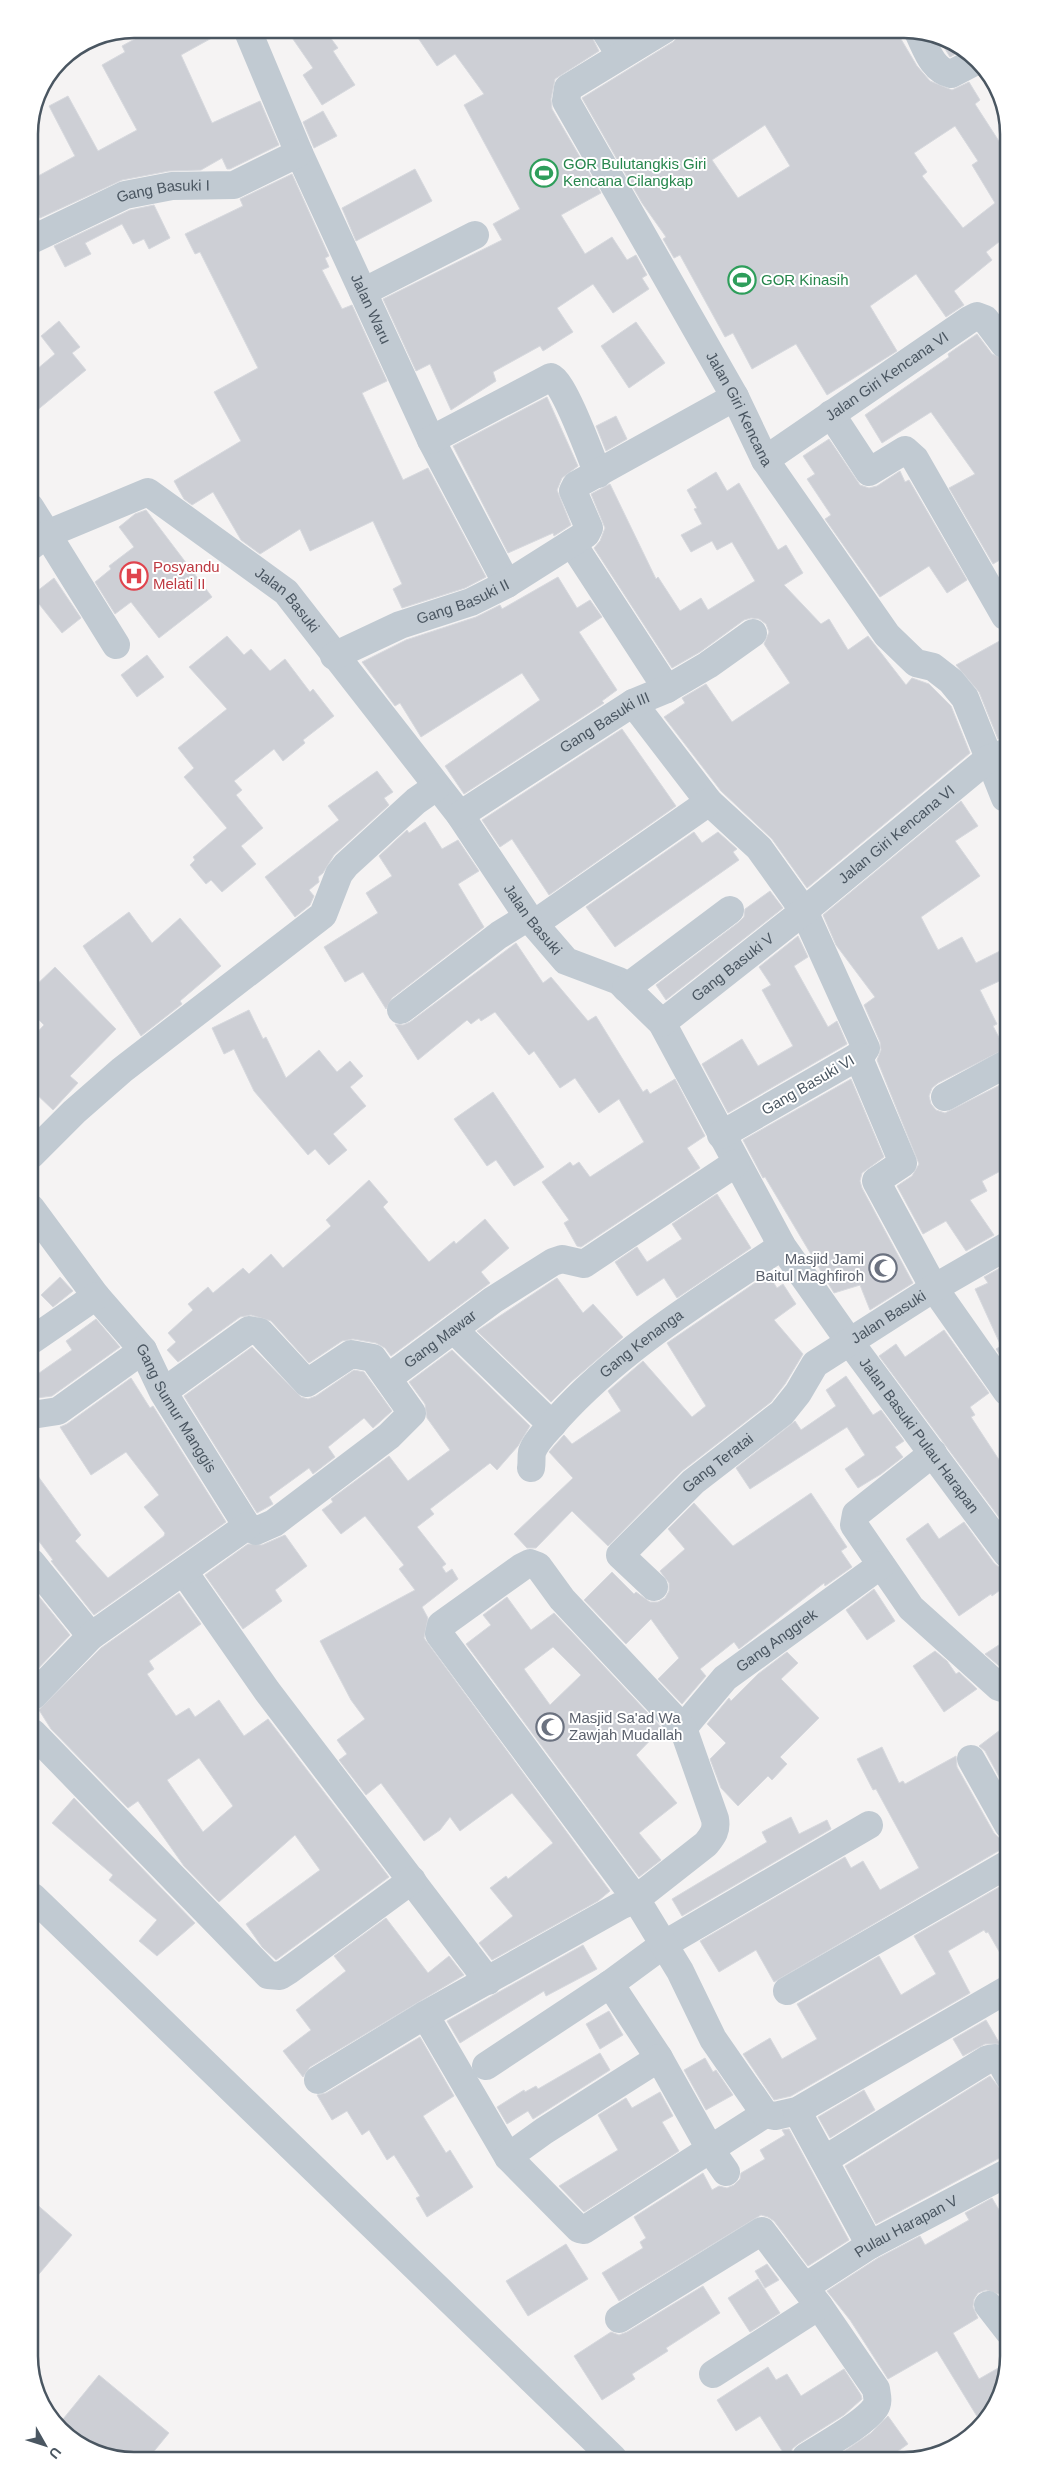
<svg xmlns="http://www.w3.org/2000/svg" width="1038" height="2490" viewBox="0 0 1038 2490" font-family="Helvetica,sans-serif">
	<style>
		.building { fill: #cdcfd5; stroke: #d7d9de; fill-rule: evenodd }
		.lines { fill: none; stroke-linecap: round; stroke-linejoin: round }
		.minor { stroke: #c1cad2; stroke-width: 28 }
		.labels { text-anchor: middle; stroke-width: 4; stroke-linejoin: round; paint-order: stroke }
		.leisure-label { font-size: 15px; fill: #27864d; stroke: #fff; text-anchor: start }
		.street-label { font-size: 15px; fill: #4a5661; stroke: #fff }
		.health-label { font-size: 15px; fill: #be3a42; stroke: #fff; text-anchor: start }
		.worship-label { font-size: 15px; fill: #5b616d; stroke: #fff; text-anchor: end }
		.rim { fill: none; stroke: #4a5661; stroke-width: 2.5 }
	</style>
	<rect width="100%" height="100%" fill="#f5f3f3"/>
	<!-- building -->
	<path class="building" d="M153,29h75l-47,26 31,68 48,-22 19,44 -49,24h-3l-5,-11 -21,12 -32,1 -47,9 -82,38 -1,-3 -10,5v-39l46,-25 -26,-50 19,-10 30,55 39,-21 -35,-65 23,-13 -3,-6z
		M286,29h38l14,19 -5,3 22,34 -33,20 -19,-30 10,-7z
		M412,29h176l11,22 -44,28 -4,20 1,10 49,84 -40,22 24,39 27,-17 15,23 9,-5 11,20 -5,3 7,11 -36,24 -20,-29 -36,24 16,24 -30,19 -3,-5 -47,26 3,9 -45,29 -21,-46 -14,7 -33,-72 119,-59 -9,-16 27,-15 -56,-104 20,-11 -29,-40 -18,12z
		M681,29h214l22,37 13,15 22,9 17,-8 11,18 -5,4 29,45v89l-18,14 6,8 -38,31 10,14 -18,12 -30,-43 -46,32 27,45 -70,44 -31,-51 -44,25 -19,-36 -8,4 -45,-82 -6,3 -11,-19 3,-2 -24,-34 -60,-105 91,-56 6,-6zM765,125l25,41 -52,32 -26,-38zM955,126l23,35 -6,4 23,38 -32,25 -41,-52 5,-4 -13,-19z
		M939,39l17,7 9,3 -15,8z
		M323,111l14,25 -23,12 -11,-26z
		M415,169l17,32 -76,40 -14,-33z
		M292,174l37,82 -4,2 4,9 -7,3 20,39 10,-4 35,76 -25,12 41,87 25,-12 58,109 -21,11 -63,20 -9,-19 9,-5 -29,-63 -63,30 -10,-22 -40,25 -19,-14 -28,-48 -21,13 -8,-6 -10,-18 67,-40 -27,-49 44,-24 -58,-116 -5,2 -10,-20 58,-28 -3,-7z
		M154,205l16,33 -21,11 -5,-10 -11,5 -11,-20 -37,19 6,11 -26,13 -11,-21 76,-36z
		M59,321l21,26 -8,6 14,17 -56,46v-41l25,-21 -14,-18z
		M636,322l29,41 -36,25 -28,-42z
		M977,334l15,20 12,5 1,198 -12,7 -44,-76 26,-14 -44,-62 -49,31 -17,-28 84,-58 -1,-3 7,-5z
		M547,397l31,69 -16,12 -5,12 14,35 -17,11 -1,-3 -45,20 -55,-107z
		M616,416l11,23 -21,12 -10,-25z
		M829,439l31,46 9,3 8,-2 23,-15 5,11 4,-2 58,100 -20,13 -18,-27 -49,31 -55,-78 6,-4 -24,-36 8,-5 -12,-18z
		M716,472l11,19 12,-8 39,67 8,-5 17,28 -19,12 37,39 8,-5 19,31 20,-14 38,49 6,-7 17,6 22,22 19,47 -163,135 -35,-49 -51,-48 -57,-74 21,-14 -3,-5 24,-14 26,38 58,-39 -26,-39 5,-12 -3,-8 -7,-5 -8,-1 -7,2 -44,32 -28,16 -78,-120 6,-7 5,-13 -14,-34 19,-10 46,95 2,-2 22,34 21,-13 7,12 47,-29 -23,-39 -15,8 -5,-9 -21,11 -10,-17 21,-11 -8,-15 3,-1 -10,-18z
		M146,510l66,87 -53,41 -28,-36 -16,12 -20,-32 16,-13 -2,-3 25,-19 -15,-20 16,-13z
		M558,577l19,31 13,-8 12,17 -23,15 38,58 -15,11 2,2 -140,91 -19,-28 95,-66 -18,-27 -101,64 -21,-34 -5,3 -33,-44 44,-22 70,-23 24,-12 2,4z
		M54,578l27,40 -19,15 -30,-38z
		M227,636l17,19 7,-6 19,22 15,-12 25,33 3,-3 21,27 -31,24 2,3 -22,18 -9,-12 -40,32 8,9 -6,5 27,33 -22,18 15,18 -34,28 -11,-12 -5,4 -16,-19 5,-5 -2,-3 34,-29 -43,-51 10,-9 -16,-20 49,-39 -38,-42z
		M1005,638v100l-7,1 -19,-47 -23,-27z
		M147,655l17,22 -27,20 -16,-22z
		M622,729l54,77 -127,89 -37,-56 -12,8 -18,-27z
		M377,771l16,21 -9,6 5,7 -55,50 -11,18 -5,4 1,5 -10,8 5,6 -4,9 -15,12 -30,-40 74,-57 -11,-14z
		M961,801l17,25 -23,15 25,35 -59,41 17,33 24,-13 14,26 30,-15v30l-26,12 17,34 -4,2 12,23 -67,34 -6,5 -3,8 2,8 5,6 9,3 61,-31v86l-24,13 5,10 -17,9 24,35 -28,16 -20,-30 -23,13 -26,-48 15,-10 7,-12 -42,-104 4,-10 -1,-8 -16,-37 11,-8 -39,-52 -13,-30z
		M425,822l17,27 16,-9 21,31 -21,13 26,43 -92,71 -6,11 -23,-37 -18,10 -21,-35 54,-34 -12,-20 26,-17 -13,-20 28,-26 2,3z
		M694,832l8,11 16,-11 19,17 -4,3 6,8 -124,87 -29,-40z
		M770,891l13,17 -117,92 -10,-15 83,-63 5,-5 1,-8z
		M129,912l23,31 28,-25 41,48 -41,35 2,3 -41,32 -58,-90z
		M798,936l10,21 -14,9 34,61 9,-6 10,23 -119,69 -26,-49 40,-25 16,27 35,-20 -31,-56 9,-5 -12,-18z
		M516,943l27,40 8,-6 37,44 8,-5 47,76 4,-3 3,5 25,-15 30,57 -18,12 13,20 -119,79 -4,-1 -13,-23 5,-3 -27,-38 28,-20 3,4 6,-4 11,15 54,-35 -25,-43 -20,14 -24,-35 -15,10 -26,-37 -5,4 -34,-43 -14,9 -2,-3 -8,6 -4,-4 -49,40 -23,-36 8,1 7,-3z
		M55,967l61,62 -46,47 8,7 -25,27 -22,-21v-50l13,-14 -13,-13v-22z
		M249,1010l14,29 3,-2 20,41 33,-28 18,22 13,-11 13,15 -13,11 16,19 -33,28 14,16 -18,15 -14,-16 -7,6 -54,-64 -20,-42 -10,5 -12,-26z
		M851,1079l33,78 -22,16 -2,8 2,7 51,95 -43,27 -10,-25 -26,8 -69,-116 -2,1 -20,-38z
		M493,1092l51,75 -30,19 -18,-26 -9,6 -33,-47z
		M369,1180l19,22 -5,5 46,55 25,-21 2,3 29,-25 24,29 -28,24 9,11 -99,73 -6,-8 -9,-5 -23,-4 -11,2 -33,22 -38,-42 -20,-6 -11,2 -62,45 -11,-12 9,-8 -8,-9 25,-23 -5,-6 20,-17 5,6 30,-25 6,6 22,-20 12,14 48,-42 -5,-6z
		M717,1194l34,54 -74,50 -13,-20 -27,18 -22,-34 22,-15 10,15 35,-23 -10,-15z
		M1007,1264v101l-11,-16 5,-3 -26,-57 13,-6 -4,-6z
		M768,1274l9,14 6,-4 13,20 -22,16 29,34 -18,30 -14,18 -89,69 -74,75 -36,-35 -36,37h-9l-13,-14 59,-56 -24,-26 6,-7 9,-10 8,9 49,-33 -13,-20 35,-30 49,56 14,-11 -39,-63z
		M60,1277l13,14 -20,16 -12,-12z
		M557,1278l26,35 10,-9 30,33 -52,45 -20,20 -74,-71z
		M96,1319l24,28 -68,49 -15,2 -5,-7v-13l40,-28 -6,-9z
		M944,1330l45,63 -19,14 5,8 -4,2 36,55v56l-128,-172 17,-12 9,13z
		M252,1347l49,50 7,2 8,-3 38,-26 10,2 28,39 -19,17 -9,-10 -36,29 7,10 -22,17 -4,-6 -40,29 4,7 -16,9 -73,-117z
		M452,1350l78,76 -12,20 -21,24 -7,-7 -60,46 4,5 -17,13 29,37 -4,3 4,6 6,-4 6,10 -36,28 6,11 -4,20 186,253 -12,10 -106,59 -13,-17 34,-27 -23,-28 16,-12 2,3 45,-36 -41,-50 -52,38 -10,-14 -10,13 -16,11 -43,-58 -15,12 -27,-35 8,-6 -10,-14 28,-21 -14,-19 -31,-59 95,-51 -16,-21 5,-4 -39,-49 -24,18 -19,-24 11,-8 -2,-3 58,-43 19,25 42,-31 -23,-32 -2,-14 -16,-22z
		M846,1376l27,39 8,-5 23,31 -9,6 8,10 -22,17 -23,14 -13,-19 20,-14 -18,-28 -97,62 -14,-21 59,-47 6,9 35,-24 -10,-16z
		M131,1378l19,30 3,-2 73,116 -132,93 -43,-54 2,-1 -21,-28v-64l49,67 -6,6 33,37 56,-42 1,-3 -21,-26 15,-12 -33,-43 -35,23 -31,-48 7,-3z
		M811,1493l36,54 -6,4 11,16 -27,19 -1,-3 -85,66 -5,-7 -34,27 6,7 -24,28 -24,-25 21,-21 -28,-39 -25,25 -42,-44 28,-28 22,22 2,-2 14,10h8l7,-4 4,-7v-8l-9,-12 25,-22 -17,-20 26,-26 39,43z
		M964,1522l30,41 6,5 7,1v16l-15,11 -1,-2 -32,22 -53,-77 22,-16 11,16z
		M285,1535l22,31 -32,24 7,11 -39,28 -38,-54 43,-31 14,1z
		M32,1588l38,47 -37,39z
		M874,1589l21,32 -28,19 -21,-30z
		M179,1593l22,31 -52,37 5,8 -7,5 29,42 13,-8 6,9 24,-17 25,36 24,-17 121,158 -113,83 -14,-13 -16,-23 74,-54 -25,-35 -76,67 -35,-36 -46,-65 -10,7 -77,-79 -12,-19 62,-62zM199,1758l34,48 -30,26 -36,-52z
		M507,1597l24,33 23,-17 108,115 -26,27 41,48 -38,30 22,27 -22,17 -173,-233 25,-19 -8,-10zM553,1647l28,28 -31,30 -26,-36z
		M1008,1639v28l-4,3 -19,-16z
		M935,1651l12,10 9,13 3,-2 18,17 -33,23 -31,-46z
		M787,1652l11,11 -17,16 38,39 -39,39 7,7 -15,16 -4,-4 -30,30 -17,-18 -11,-29 16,-16 -19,-19 22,-26 2,3 27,-27z
		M1008,1724v69l-23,-42 -6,-5z
		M882,1747l17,36 4,-2 2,3 51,-28 1,11 37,66 6,6 8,2v7l-8,2 -226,132 -18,-32 -37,22 -19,-31 145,-84 6,11 12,-7 17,29 39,-22 -43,-79 -3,1 -16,-31z
		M74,1798l121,125 -38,33 -18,-15 18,-21 -48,-40 4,-5 -61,-52z
		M791,1817l8,17 28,-14 4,9 -149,87 -10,-17 95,-57 -5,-10z
		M1008,1882v85l-20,-35 -2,1 -2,-3 -36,21 22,42 -179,103 -17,4 -31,-46 27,-16 12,21 35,-20 -20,-35 82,-48 22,39 35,-21 -22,-38z
		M386,1918l42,55 21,-17 15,19 -154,92 -7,10 -20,-26 28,-21 -15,-20 50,-39 -12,-15z
		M583,1945l14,24 -51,27 -2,-5 -84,52 -13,-22z
		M609,2011l14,24 -23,14 -14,-25z
		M986,2020l14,24h-15l-22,12 -10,-17z
		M420,2037l34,59 -31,20 23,37 4,-3 23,37 -46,30 -11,-19 4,-2 -26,-41 -7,5 -18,-30 -7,5 -15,-24 -15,9 -15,-25 9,-2z
		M600,2053l10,17 -77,49 -5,-8 -21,13 -10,-17 27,-17 1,2 11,-6 2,3z
		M705,2058l8,14 3,-2 17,25 -27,15 -22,-40z
		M990,2076l11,14 8,3v60l-133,71 -31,-58z
		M864,2090l11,20 -45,28 -12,-21z
		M660,2092l13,24 -11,6 17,29 -95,61 -25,-26 59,-36 -20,-35 28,-17 6,10z
		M789,2129l60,111 -41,26 -34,-45 -6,-4 -7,-2 -142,86 -17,-28 41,-25 -3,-6 6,-4 -12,-21 69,-44 9,17 7,-4 8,2 7,-3 6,-6 1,-6 24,-14 -5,-9 25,-15 -3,-5z
		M992,2198l17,29v60l-11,7 -12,-4 -8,3 -4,6 -1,8 5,11 -25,15 26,46 28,-16 -16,48 -13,7 -41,-67 -49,28 -38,-59 -23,-29 51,-33 42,-22 5,9 44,-25 -4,-7z
		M34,2202l38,33 -38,45z
		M566,2244l22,35 -60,37 -22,-35z
		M767,2264l12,16 -14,8 -10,-17z
		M758,2279l22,34 -30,19 -22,-34z
		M703,2286l17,27 -54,35 2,3 -36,23 3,5 -33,21 -28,-44 37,-24 8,3 8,-3z
		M768,2367l8,13 11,-6 14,22 43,-27 17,26 1,4 -18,16 -46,29 -6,5 -1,8h-5l-26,-41 -24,15 -19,-31z
		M99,2375l70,58 -23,28h-19l-57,-22 -11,-15z
		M888,2416l20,28 -17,12h-54l34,-23z"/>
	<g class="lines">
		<!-- minor -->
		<g class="minor">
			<path id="s1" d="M247,29l52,124 132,287 76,144"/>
			<path d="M604,29l16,26"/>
			<path id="s2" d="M665,29l-97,59 -2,13 169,296 30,63 122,175 29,28 17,4 18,14 14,17 40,100"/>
			<path d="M918,32c8,16 14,38 33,42l25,-13"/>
			<path id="s3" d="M29,241l96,-46 47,-9 62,-1 65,-32"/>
			<path d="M363,292l112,-57"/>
			<path d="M831,414l38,58 36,-22 10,9 90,157"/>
			<path d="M431,440l120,-63c13,5 40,80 47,97"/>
			<path id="s4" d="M765,460l204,-140 8,-4 8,3 19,25"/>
			<path id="s5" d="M30,507l17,27 101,-42 138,100 174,223 68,102 38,44 53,20 43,42 120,223 67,95 158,213"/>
			<path d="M572,543l95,146"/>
			<path d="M30,547l17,-13 69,111"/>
			<path id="s6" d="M334,656l66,-31 71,-23 36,-18 79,-50 3,-6 -16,-37 3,-6 159,-88"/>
			<path d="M633,703l76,99 50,46 45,63 62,137 -4,6 -141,81"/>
			<path id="s7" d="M460,815l173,-112 34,-14 41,-24 45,-32"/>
			<path d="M534,924l175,-122"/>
			<path d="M626,988l104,-78"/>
			<path d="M401,1010l98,-75 29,-18"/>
			<path id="s8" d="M662,1023l142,-112 184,-152 17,-6"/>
			<path d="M858,1056l45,107 -27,18 58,107 73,104"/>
			<path d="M945,1097l61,-33"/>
			<path d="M31,1155l43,-43 48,-42 201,-155 16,-41 7,-9 70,-64 20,-14"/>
			<path id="s9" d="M31,1208l65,88 47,54 20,42 84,134 9,5 18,-8 115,-87 23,-23 -39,-55 -22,-4 -44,29 -47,-51 -11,-2 -86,62"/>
			<path d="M454,1330l98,95"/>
			<path d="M32,1340l64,-44"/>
			<path id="s10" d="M388,1378l105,-78 60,-38 9,-3 22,5 152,-101"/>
			<path d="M32,1415l26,-4 85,-61"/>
			<path d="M933,1453l-77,61 -2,11 57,83 88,79 9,3"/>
			<path id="s11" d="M531,1468c1,-5 0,-11 1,-16 4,-12 17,-23 25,-33 64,-71 146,-120 225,-173"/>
			<path d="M32,1563l59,73"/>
			<path d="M184,1572l83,119 221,290"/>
			<path id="s12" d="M654,1587l-34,-32 73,-73 89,-69 16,-20 17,-29 119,-76 73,-42"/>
			<path d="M33,1696l58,-60 156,-110"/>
			<path id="s13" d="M683,1728l42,-50 156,-113"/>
			<path d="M33,1733l235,242 12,1 8,-5 124,-91"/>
			<path d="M971,1759l37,66"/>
			<path d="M33,1897l580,561"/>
			<path d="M610,1984l49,74"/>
			<path d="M787,1991l221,-127"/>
			<path d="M425,2015l83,142 71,72 5,1 181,-116"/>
			<path d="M486,2066l124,-82 53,-39 206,-120"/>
			<path d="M318,2080l107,-65 195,-109 16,-7 70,-55c7,-9 11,-14 9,-25l-32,-91 -121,-129 -24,-33 -8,-3 -8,4 -81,58 -2,9 197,265 44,72 33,68 52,75 10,2 22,-5 211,-122"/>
			<path d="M797,2111l73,134"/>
			<path d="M508,2157l36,-26 115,-73 51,91 16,23"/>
			<path d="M824,2160l164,-101 7,-1 5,3 9,16"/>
			<path id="s14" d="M805,2287l65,-42 139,-73"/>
			<path d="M988,2305l21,27"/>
			<path d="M619,2319l143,-88 57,75 57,83c1,7 3,13 -1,19 -11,16 -52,38 -69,49"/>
			<path d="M713,2374l106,-68"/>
		</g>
	</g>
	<!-- icons -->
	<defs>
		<g id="stadium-ring" transform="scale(1.4375)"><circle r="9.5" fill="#fff" stroke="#2e9e5b" stroke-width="1.5"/><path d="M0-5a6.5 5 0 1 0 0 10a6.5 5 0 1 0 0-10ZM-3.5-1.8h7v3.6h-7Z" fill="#2e9e5b"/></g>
		<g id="hospital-ring" transform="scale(1.4375)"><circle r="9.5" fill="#fff" stroke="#e0444e" stroke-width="1.5"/><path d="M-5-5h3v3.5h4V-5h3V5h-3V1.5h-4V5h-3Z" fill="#e0444e"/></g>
		<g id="mosque-ring" transform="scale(1.4375)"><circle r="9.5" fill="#fff" stroke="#6b7280" stroke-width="1.5"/><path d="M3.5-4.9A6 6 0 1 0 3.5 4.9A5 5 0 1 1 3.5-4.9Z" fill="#6b7280"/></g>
	</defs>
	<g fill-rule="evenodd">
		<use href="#stadium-ring" x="544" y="173"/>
		<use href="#stadium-ring" x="742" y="280"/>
		<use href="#hospital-ring" x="134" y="576"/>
		<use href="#mosque-ring" x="883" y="1268"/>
		<use href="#mosque-ring" x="550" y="1727"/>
	</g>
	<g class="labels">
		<!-- leisure labels -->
		<g class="leisure-label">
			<text x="563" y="169">GOR Bulutangkis Giri<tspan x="563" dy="17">Kencana Cilangkap</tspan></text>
			<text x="761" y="285">GOR Kinasih</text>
		</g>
		<!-- street labels -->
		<g class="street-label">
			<text dy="5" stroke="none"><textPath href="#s3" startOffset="145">Gang Basuki I</textPath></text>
			<text dy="5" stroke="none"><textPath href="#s1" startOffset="306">Jalan Waru</textPath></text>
			<text dy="5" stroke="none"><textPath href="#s4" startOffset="148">Jalan Giri Kencana VI</textPath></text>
			<text dy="5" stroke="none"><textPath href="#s2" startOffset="480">Jalan Giri Kencana</textPath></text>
			<text dy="5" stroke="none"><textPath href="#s6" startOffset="140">Gang Basuki II</textPath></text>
			<text dy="5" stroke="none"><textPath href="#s5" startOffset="318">Jalan Basuki</textPath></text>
			<text dy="5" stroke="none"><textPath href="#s7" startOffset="172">Gang Basuki III</textPath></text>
			<text dy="5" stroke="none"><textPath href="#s8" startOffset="301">Jalan Giri Kencana VI</textPath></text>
			<text dy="5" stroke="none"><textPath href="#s5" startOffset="722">Jalan Basuki</textPath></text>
			<text dy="5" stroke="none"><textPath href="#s8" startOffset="90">Gang Basuki V</textPath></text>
			<text transform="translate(808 1085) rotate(-30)" y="5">Gang Basuki VI</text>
			<text dy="5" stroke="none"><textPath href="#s12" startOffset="409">Jalan Basuki</textPath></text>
			<text dy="5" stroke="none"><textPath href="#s10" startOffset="65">Gang Mawar</textPath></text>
			<text dy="5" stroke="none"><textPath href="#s11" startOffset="171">Gang Kenanga</textPath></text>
			<text dy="5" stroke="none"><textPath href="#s9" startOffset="248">Gang Sumur Manggis</textPath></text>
			<text dy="5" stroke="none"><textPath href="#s5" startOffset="1379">Jalan Basuki Pulau Harapan</textPath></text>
			<text dy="5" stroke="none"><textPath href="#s12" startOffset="181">Gang Teratai</textPath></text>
			<text dy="5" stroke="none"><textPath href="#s13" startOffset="129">Gang Anggrek</textPath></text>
			<text dy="5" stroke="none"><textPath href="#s14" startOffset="118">Pulau Harapan V</textPath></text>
		</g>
		<!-- health labels -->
		<g class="health-label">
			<text x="153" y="572">Posyandu<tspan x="153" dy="17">Melati II</tspan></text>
		</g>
		<!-- worship labels -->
		<g class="worship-label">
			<text x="864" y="1264">Masjid Jami<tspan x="864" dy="17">Baitul Maghfiroh</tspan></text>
			<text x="569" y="1723" text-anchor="start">Masjid Sa'ad Wa<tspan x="569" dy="17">Zawjah Mudallah</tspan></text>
		</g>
	</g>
	<!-- crop -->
	<path d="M0 0H1038V2490H0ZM134 38H904A96 96 0 0 1 1000 134V2356A96 96 0 0 1 904 2452H134A96 96 0 0 1 38 2356V134A96 96 0 0 1 134 38Z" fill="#fff" fill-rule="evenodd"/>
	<path class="rim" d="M134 38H904A96 96 0 0 1 1000 134V2356A96 96 0 0 1 904 2452H134A96 96 0 0 1 38 2356V134A96 96 0 0 1 134 38Z"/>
	<!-- north arrow -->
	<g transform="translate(45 2445) rotate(129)" stroke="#ffffff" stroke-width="4" paint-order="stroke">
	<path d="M0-4L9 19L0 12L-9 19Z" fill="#4a5661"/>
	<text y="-8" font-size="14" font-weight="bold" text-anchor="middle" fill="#4a5661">U</text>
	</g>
</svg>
